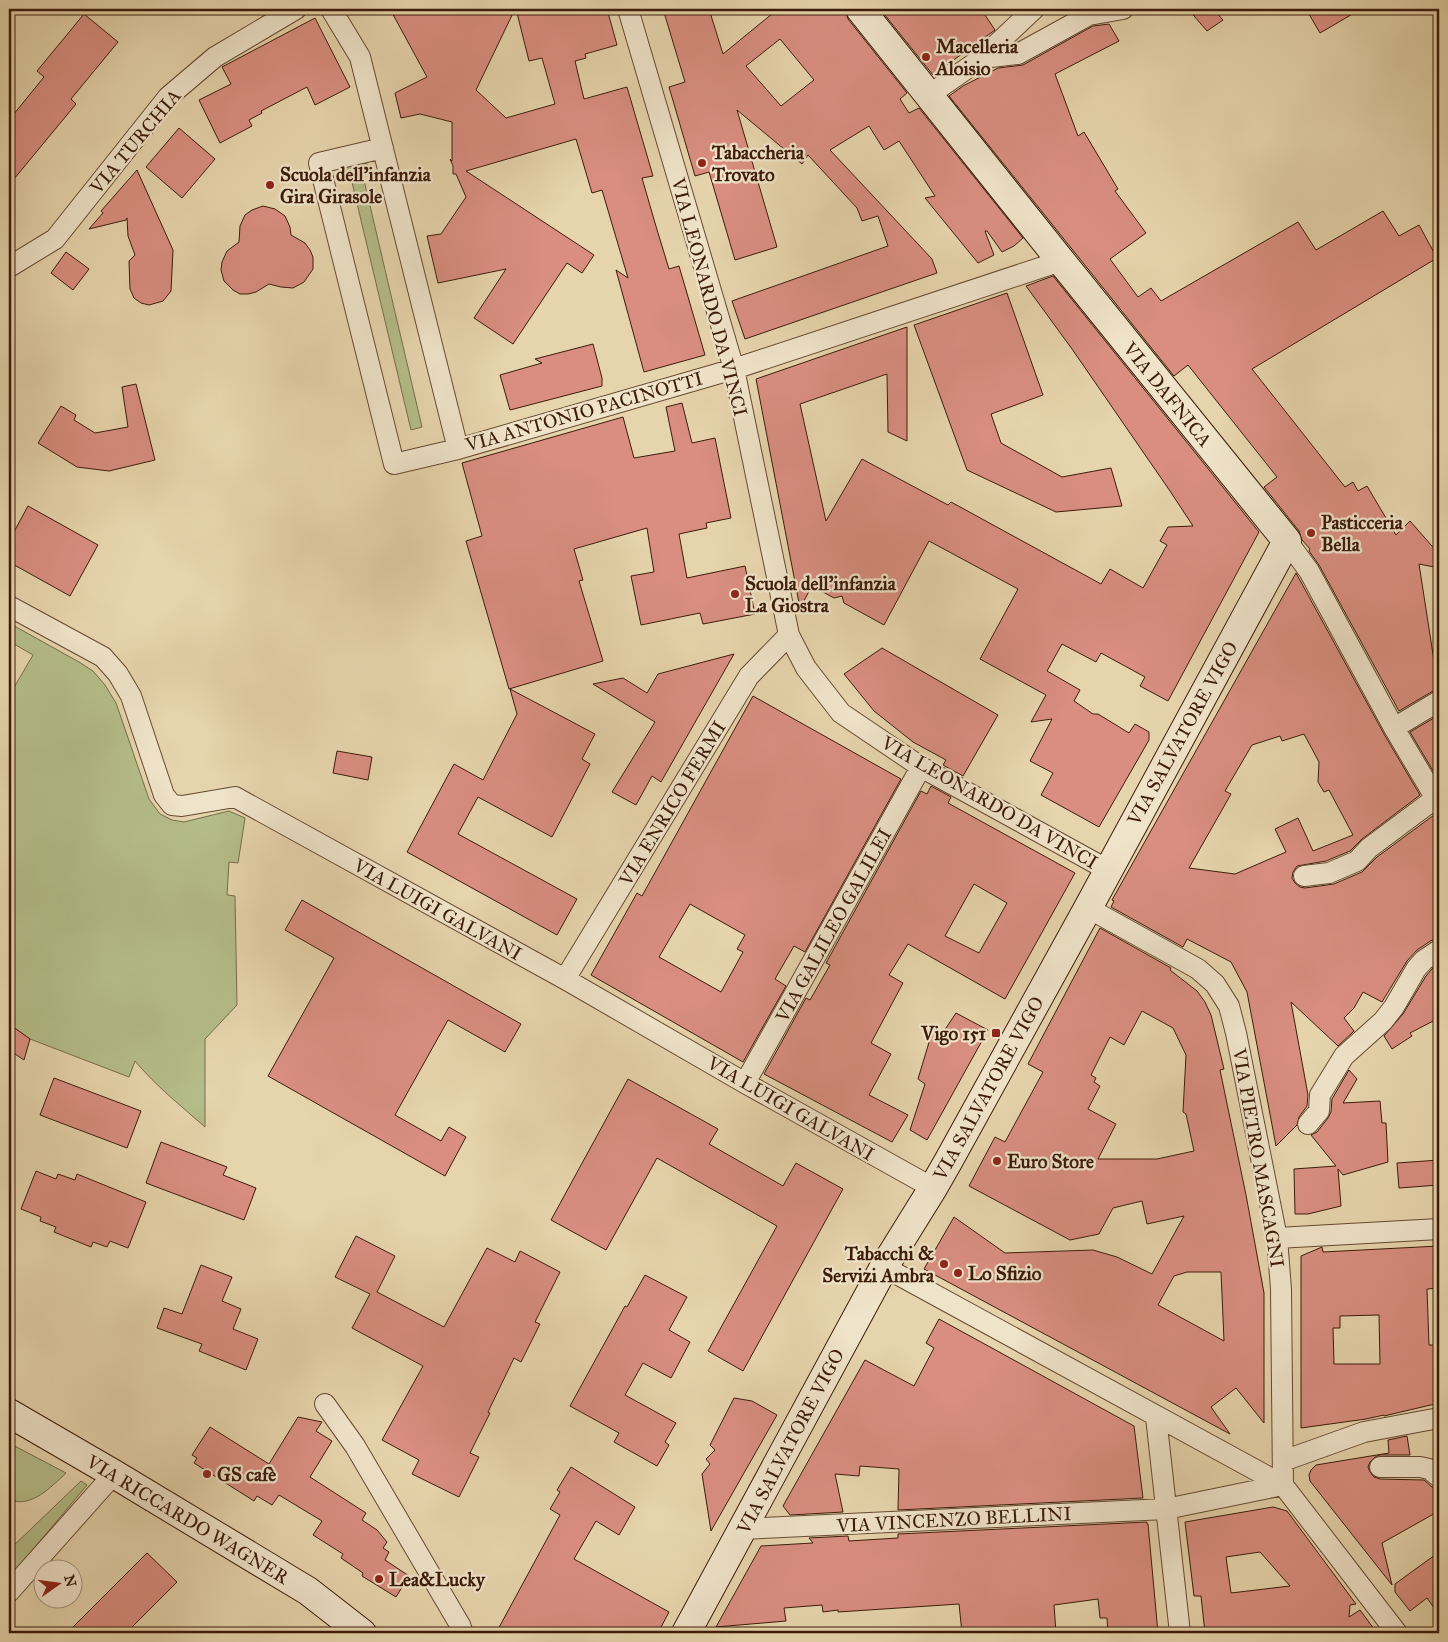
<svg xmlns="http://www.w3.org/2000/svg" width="1448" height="1642" viewBox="0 0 1448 1642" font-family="'IM FELL Great Primer',serif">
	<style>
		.green { fill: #b4bd89; stroke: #786c49 }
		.building { fill: #d98e80; stroke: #3c1c09; fill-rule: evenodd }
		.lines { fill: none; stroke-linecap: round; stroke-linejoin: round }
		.street-casing { stroke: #664a32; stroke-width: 22 }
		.secondary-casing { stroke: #3c1c09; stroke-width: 30 }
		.street { stroke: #efe3c9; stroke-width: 20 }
		.secondary { stroke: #efe3c9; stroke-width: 28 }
		.poi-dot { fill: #8f2418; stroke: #efe3c9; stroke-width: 2 }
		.labels { text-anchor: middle; stroke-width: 4.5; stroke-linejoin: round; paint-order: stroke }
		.poi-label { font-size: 19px; font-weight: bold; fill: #3c1c09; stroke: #efe3c9; text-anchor: start }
		.street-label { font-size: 19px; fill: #3c1c09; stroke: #efe3c9 }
	</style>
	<rect width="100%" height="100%" fill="#e6d4ac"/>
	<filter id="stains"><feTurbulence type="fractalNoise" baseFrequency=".004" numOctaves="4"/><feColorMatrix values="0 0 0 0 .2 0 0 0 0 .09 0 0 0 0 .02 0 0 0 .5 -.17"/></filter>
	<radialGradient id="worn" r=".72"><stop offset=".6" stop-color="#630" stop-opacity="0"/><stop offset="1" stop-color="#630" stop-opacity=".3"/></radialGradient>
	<!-- green -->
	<path class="green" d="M363,162l4,2 2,6 -6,6 59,251 -11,3 -60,-252h-10l-2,-4 4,-6z
		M9,623l70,39 14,9 12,14 11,18 33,96 11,15 12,6 12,2 45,-11 16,7 -7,45 -9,-1 -2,33 8,1 2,109 -32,34v88c-24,-21 -49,-41 -70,-66l-6,16 -99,-38 -21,-15v-328l24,-41 -24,-14z
		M9,1443l57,30c-15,14 -34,35 -57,27z
		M81,1481l6,4 -78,93v-28z"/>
	<!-- building -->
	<path class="building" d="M390,9h125l-39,81 30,28 49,-14 -13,-46 -13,3 -13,-52h91l10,36 -32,9 1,4 -11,3 9,38 43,-12 26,89 -11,2 13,45 14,46 10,-3 26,89 -61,17 -28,-102 12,8 -26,-88 -10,3 -16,-54 -110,32 128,84 -12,18 -15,-10 -54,81 -39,-26 32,-49 -68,14 -11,-47 14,-2 25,-37 -10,-23h-3v-8l-3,-7 2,2v-39l-32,-8 -19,4 -6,-25 32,-16z
		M663,9h46l14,45 55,-45h67l3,10 59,74 -7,6 9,14 10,-5 104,130 -9,8 -12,6 -15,-21h-2l9,24 -16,8 -53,-65 10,-2 -36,-55 -15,9 -15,-24 -39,24 102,109 5,14 -192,66 -13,-38 156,-55 -10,-30 -16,5 -5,-13 -49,-53 -6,9 -65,-54 40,137 -42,13 -26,-88 -14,4 -26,-89 16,-5zM780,39l34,41 -33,26 -35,-40z
		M880,9h101l14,21 -62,45z
		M1188,9h25l10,11 -16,11z
		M1306,9h55l-41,24z
		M84,14l34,28 -47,57 5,5 -67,81v-65l35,-43 -7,-6z
		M315,18l35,69 -35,18 -8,-18 -46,24 1,2 -13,7 3,6 -32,17 -21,-43 32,-16 -9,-17z
		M1109,24l10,17 -64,33 23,62 6,-4 34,57 -3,2 31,42 -36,26 28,38 13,-9 10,13 137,-79 18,28 67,-39 16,25 20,-11 18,33 -185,111 93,118 8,-5 5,9 9,-5 29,49 14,-14 29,33v14l-20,-4 15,97 5,-3v31l-6,2 -34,20 -80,-146 -10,-14 1,-2 -8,-9 -3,-9 -35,-44 13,-10 -89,-112 -14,11 -225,-280 14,-10 35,-18 25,-3 70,-39z
		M179,128l36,31 -33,39 -36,-31z
		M137,170l36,80 -2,41 -8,10 -14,4 -8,-2 -7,-5 -4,-9 -1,-28 6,-6 -7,-19 -1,-18 -1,2 -37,9 14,-16 -2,-2z
		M263,206l12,3 10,7 5,11 1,8 14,8 5,7 3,7v12l-9,13 -11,6 -12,-1 -12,-3 -13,8 -8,2h-8l-7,-4 -9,-9 -3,-11 1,-8 5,-11 12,-9 1,-16 5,-11 7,-5z
		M66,252l23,17 -16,21 -22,-17z
		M1053,276l206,256 -91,169 -28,-15 5,-9 -44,-24 -5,9 -34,-18 -15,27 33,19 -6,11 19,13h5l31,19 6,-9 14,8v8l-50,87 -58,-32 12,-22 -23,-12 22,-42 -21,3 15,-27 -66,-36 38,-70 -89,-48 -45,84 -40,-22 -2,-7 -8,2 -22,-12 -12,22 -44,-229 151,-52v114l-19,-9 -1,-58 -87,30 26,117 36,-62 86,46 3,-3 150,82 9,-15 33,19 24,-43 -7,-4 8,-14 25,-1 -23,-35 -98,-142 -46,-63z
		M1007,293l36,102 -52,19 10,29 61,34 49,-9 11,38 -66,6 -89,-42 -53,-145z
		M593,344l9,34v8l-92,24 -10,-35 42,-12 -7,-4z
		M136,384l19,76 -46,11 -32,-4 -39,-24 23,-37 15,9 -2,5 21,13 33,-6 -6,-40z
		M682,403l10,40 23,-5 16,80 -25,5 1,5 -28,6 8,44 58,-12 10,48 -52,10 -3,-11 -59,12 -10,-49 23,-4 -7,-44 -73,21 9,31 -4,1 24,80 -94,28 -43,-148 16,-5 -20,-73 161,-46 11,41 41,-7 -9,-44z
		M28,506l70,39 -28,51 -61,-34v-21z
		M1296,573l88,161 36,61 -58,44 -12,12 -24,10 -29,5 -4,6 -1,6 3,5 5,4 5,1 29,-4 28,-12 15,-15 57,-42 5,1v122l-7,2 -15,10 -10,11 -25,41 -19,-10 -9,16 -10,10 10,13 -16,15 -47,-44 17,93 -1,11 -8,11 -2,8 -21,21 -29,-154 -16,-30 -44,-23 -4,8 -72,-40 3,-6 -2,-1zM1304,734l15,28 -1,20 6,10 5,-2 24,45 -40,16 -15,-33 -23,11 11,23 -51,22 -46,-6 42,-74 -6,-3 27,-46 28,-9 2,5z
		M882,648l116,67 -35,61 -20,-11 3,-5 -33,-18 -39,-31 -30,-37z
		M734,654l-73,128 -9,-6 -16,29 -24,-13 43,-70 -62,-38 30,-6 24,15 11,-19z
		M510,689l85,45 -13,25 8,5 -38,73 -74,-40 -20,37 119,65 -20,36 -150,-83 47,-88 29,16 34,-66z
		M753,696l148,83 -96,173 -11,-6 -19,33 11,7 -43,76 -152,-87 46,-82 5,3zM690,904l55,31 -8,14 6,3 -22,40 -62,-35z
		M1439,715v66l-29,-49z
		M337,751l35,6 -4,23 -35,-7z
		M931,786l20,11 -3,6 127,70 -70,126 -97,-55 -19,31 14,8 -32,60 20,11 -22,41 39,20 -16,27 -128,-68 42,-76 4,2 20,-35 -4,-2 95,-172 6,3zM974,884l33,19 -28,50 -34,-17z
		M302,900l219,124 -16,28 -57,-32 -53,95 46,26 8,-14 17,10 -21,39 -177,-100 66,-118 -49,-28z
		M1100,928l71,40 -1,2 27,21 8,11 6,13 13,54 -4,1 26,125 18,98v130l-28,-35 -25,19 19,27 -306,-165 30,-52 51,36 88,-3 24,7 35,17 32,-58 -37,8 -5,-23 -29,7 -14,26 -29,6 -101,-54 26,-49 10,5 38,-70 -15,-8zM1142,1011l31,17 13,27 -3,57 3,2 8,37 -37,8h-59l18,-35 -28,-15 12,-23 -6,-4 2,-4 -5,-3 19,-38 14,8zM1187,1272h34l3,69 -66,-36 16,-29z
		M1439,964v54l-29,15 2,3 -20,13 -8,-13 19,-22 23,-38 6,-7z
		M956,1013l32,17 -61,110 -17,-10 15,-46 -7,-5 15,-50 9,5z
		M9,1024l21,15 -6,21 -15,-10z
		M1349,1070l8,9 -14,24 37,-2 2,22h4l2,39 -45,13 -5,-6 3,37 -33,8h-13l-1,-45 42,-3 -25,-31 6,-3 11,-14 3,-6 1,-13z
		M54,1078l87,33 -14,37 -87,-33z
		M628,1079l90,50 -9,15 74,42 13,-23 47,26 -100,182 -35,-20 69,-125 -120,-68 -51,92 -55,-30z
		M161,1142l66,25 -4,8 33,13 -12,32 -98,-37z
		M1439,1160v25l-40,3 -2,-25z
		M36,1171l20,8 2,-5 17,6 2,-6 69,28 -18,46 -18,-7 -3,6 -14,-5 -2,5 -37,-15 2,-5 -16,-6 1,-4 -20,-8z
		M356,1236l39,20 -18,36 67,35 43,-79 28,14 5,-11 40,21 -25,50 5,2 -19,38 -7,-4 -26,54 2,1 -20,40 9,4 -20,40 -47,-23 7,-14 -37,-20 41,-74 -71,-38 18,-34 -35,-17z
		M1439,1246v42l-12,1 2,56h10v58l-55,13v-1l-18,4 -65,9v-172l21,-9 1,5zM1379,1315l1,49h-46l-1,-36h7v-12z
		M201,1265l31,12 -10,24 19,8 -8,20 25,10 -12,31 -47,-19 3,-7 -45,-16 7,-20 18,6z
		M645,1275l42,22 -18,33 21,12 -19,36 -28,-15 -18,32 51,28 -11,19 4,3 -12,21 -43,-24 5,-9 -49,-27 55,-100 2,1z
		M939,1319l195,107 9,72 -245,12 1,-41 -39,-3 -1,10 -24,-2 8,38 -53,3 -7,-9 82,-146 49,26 20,-38 -8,-5z
		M734,1398l18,3 25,14 -66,116 -9,-57 8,-10 -4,-5 9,-9 -5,-5z
		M298,1417l24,5 -6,9 16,10 -22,36 56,36 -4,7 15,10 10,12 -4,6 6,4 -4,8 24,16 -13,21 -34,-21 1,-3 -22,-15 2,-4 -30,-19 9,-14 -43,-26 -7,10 -15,-9 -3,5 -60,-38 3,-5 -5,-3 18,-28 59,37z
		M1407,1436l3,19h-30l-5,2 -5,5 -2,5 2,5 4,5 6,2 44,1 8,7 7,2v22l-57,32 10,42 -82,-104 -1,-6 2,-5 5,-5 73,-12 -1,-13z
		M571,1467l64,40 -16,28 -23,-14 -22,38 95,53 -11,21h-162l64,-118 -10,-6 10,-17 -3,-2z
		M1273,1507l14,4 69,93 -6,1 -1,12 11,-7 17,23h-172l-4,-37h-7l-9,-74zM1260,1552l30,34 -59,7 -5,-36z
		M1147,1522v2h1l10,109h-50l-1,-15h-7l-2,-19 -44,6 2,28h-94l-3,-29 -121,8v-2l-15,2 -1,-7 -38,3 2,13 -70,6 45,-81 52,-3 -4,-5 39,-2 1,5 49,-3v-4z
		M1439,1552v63l-12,-17 -17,13 -15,-19v-8z
		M147,1553l30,29 -51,51h-59z"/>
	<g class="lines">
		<!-- street casing -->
		<g class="street-casing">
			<path id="street" d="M331,9l29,48 98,392 276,-80 327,-108
				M628,9l106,360 55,266 17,33 35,45 80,54 187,103
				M982,58l36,-4 71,-39 34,-6
				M929,95l53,-37 52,-49
				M383,148l-64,15 75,301 64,-15
				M9,267l46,-28 113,-142 47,-40 81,-48
				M1287,541l22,30 85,157 45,76
				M9,606l94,51 15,17 13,22 33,99 8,10 10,1 53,-9 330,182 180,104 188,105
				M1394,728l45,-27
				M1304,876l25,-3 28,-12 12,-13 67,-50
				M1088,908l110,61 17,15 14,22 7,27 41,205 4,51 2,196
				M565,979l184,-303 40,-41
				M745,1083l176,-316
				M1308,1124l11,-13 1,-16 24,-39 39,-35 11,-14 22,-38 8,-9 15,-10
				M1277,1238l162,-9
				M884,1267l399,218 114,148
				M325,1404l30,42 105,179 3,8
				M1156,1417l24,216
				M1283,1461l81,-29 75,-14
				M1380,1467h40l9,2 10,8
				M742,1529l424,-20 117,-24
				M9,1592l105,-118"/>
		</g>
		<!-- secondary casing -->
		<g class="secondary-casing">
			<path id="secondary" d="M9,1413l105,61 194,117 54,42
				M686,1633l198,-366 49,-79 16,-28 139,-252 199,-367 -226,-280 -201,-252"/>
		</g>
		<!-- street -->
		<use href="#street" class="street"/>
		<!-- secondary -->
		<use href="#secondary" class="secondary"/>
	</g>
	<!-- markers -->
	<g class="poi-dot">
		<circle cx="926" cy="57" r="5"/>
		<circle cx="702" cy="163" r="5"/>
		<circle cx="270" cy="185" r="5"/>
		<circle cx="1311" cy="533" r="5"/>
		<circle cx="735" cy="594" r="5"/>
		<rect x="991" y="1028" width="10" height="10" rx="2.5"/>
		<circle cx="997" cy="1161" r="5"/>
		<circle cx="944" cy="1264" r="5"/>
		<circle cx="958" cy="1273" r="5"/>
		<circle cx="207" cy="1474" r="5"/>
		<circle cx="379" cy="1579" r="5"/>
	</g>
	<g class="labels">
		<!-- poi labels -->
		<g class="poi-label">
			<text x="936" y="53">Macelleria<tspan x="936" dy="22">Aloisio</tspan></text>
			<text x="712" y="159">Tabaccheria<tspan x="712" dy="22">Trovato</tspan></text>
			<text x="280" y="181">Scuola dell'infanzia<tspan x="280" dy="22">Gira Girasole</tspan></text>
			<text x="1321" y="529">Pasticceria<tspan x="1321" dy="22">Bella</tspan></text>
			<text x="745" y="590">Scuola dell'infanzia<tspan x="745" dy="22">La Giostra</tspan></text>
			<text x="986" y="1040" text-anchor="end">Vigo 151</text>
			<text x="1007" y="1168">Euro Store</text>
			<text x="934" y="1260" text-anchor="end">Tabacchi &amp;<tspan x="934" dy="22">Servizi Ambra</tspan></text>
			<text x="968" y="1280">Lo Sfizio</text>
			<text x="217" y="1481">GS cafè</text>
			<text x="389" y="1586">Lea&amp;Lucky</text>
		</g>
		<!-- street labels -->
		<g class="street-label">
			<text transform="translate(135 141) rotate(-50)" y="7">VIA TURCHIA</text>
			<text transform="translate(710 297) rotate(75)" y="7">VIA LEONARDO DA VINCI</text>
			<text transform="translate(1168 394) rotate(51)" y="7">VIA DAFNICA</text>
			<text transform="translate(584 411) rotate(-16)" y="7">VIA ANTONIO PACINOTTI</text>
			<text transform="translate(1182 733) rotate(-61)" y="7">VIA SALVATORE VIGO</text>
			<text transform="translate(990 802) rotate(30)" y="7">VIA LEONARDO DA VINCI</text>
			<text transform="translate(672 803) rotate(-59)" y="7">VIA ENRICO FERMI</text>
			<text transform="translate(438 909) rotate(29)" y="7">VIA LUIGI GALVANI</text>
			<text transform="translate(833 925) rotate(-61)" y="7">VIA GALILEO GALILEI</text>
			<text transform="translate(988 1088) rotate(-61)" y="7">VIA SALVATORE VIGO</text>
			<text transform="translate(791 1108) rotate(30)" y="7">VIA LUIGI GALVANI</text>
			<text transform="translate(1259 1158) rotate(80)" y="7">VIA PIETRO MASCAGNI</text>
			<text transform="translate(790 1441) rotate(-62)" y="7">VIA SALVATORE VIGO</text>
			<text transform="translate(188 1519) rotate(31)" y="7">VIA RICCARDO WAGNER</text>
			<text transform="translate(954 1519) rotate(-3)" y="7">VIA VINCENZO BELLINI</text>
		</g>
	</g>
	<!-- margin -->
	<rect width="1448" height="1642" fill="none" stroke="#e6d4ac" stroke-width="30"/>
	<rect x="10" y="10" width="1428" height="1622" fill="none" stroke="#3c1c09" stroke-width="2.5"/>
	<rect x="15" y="15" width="1418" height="1612" fill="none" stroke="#3c1c09"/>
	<!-- north arrow -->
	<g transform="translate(58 1584) rotate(76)"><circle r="24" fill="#efe3c9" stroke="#a7937c"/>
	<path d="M0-4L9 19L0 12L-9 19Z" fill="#8f2418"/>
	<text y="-8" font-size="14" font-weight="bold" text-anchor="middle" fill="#3c1c09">N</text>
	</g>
	<rect width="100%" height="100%" filter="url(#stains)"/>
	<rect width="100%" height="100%" fill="url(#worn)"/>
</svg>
